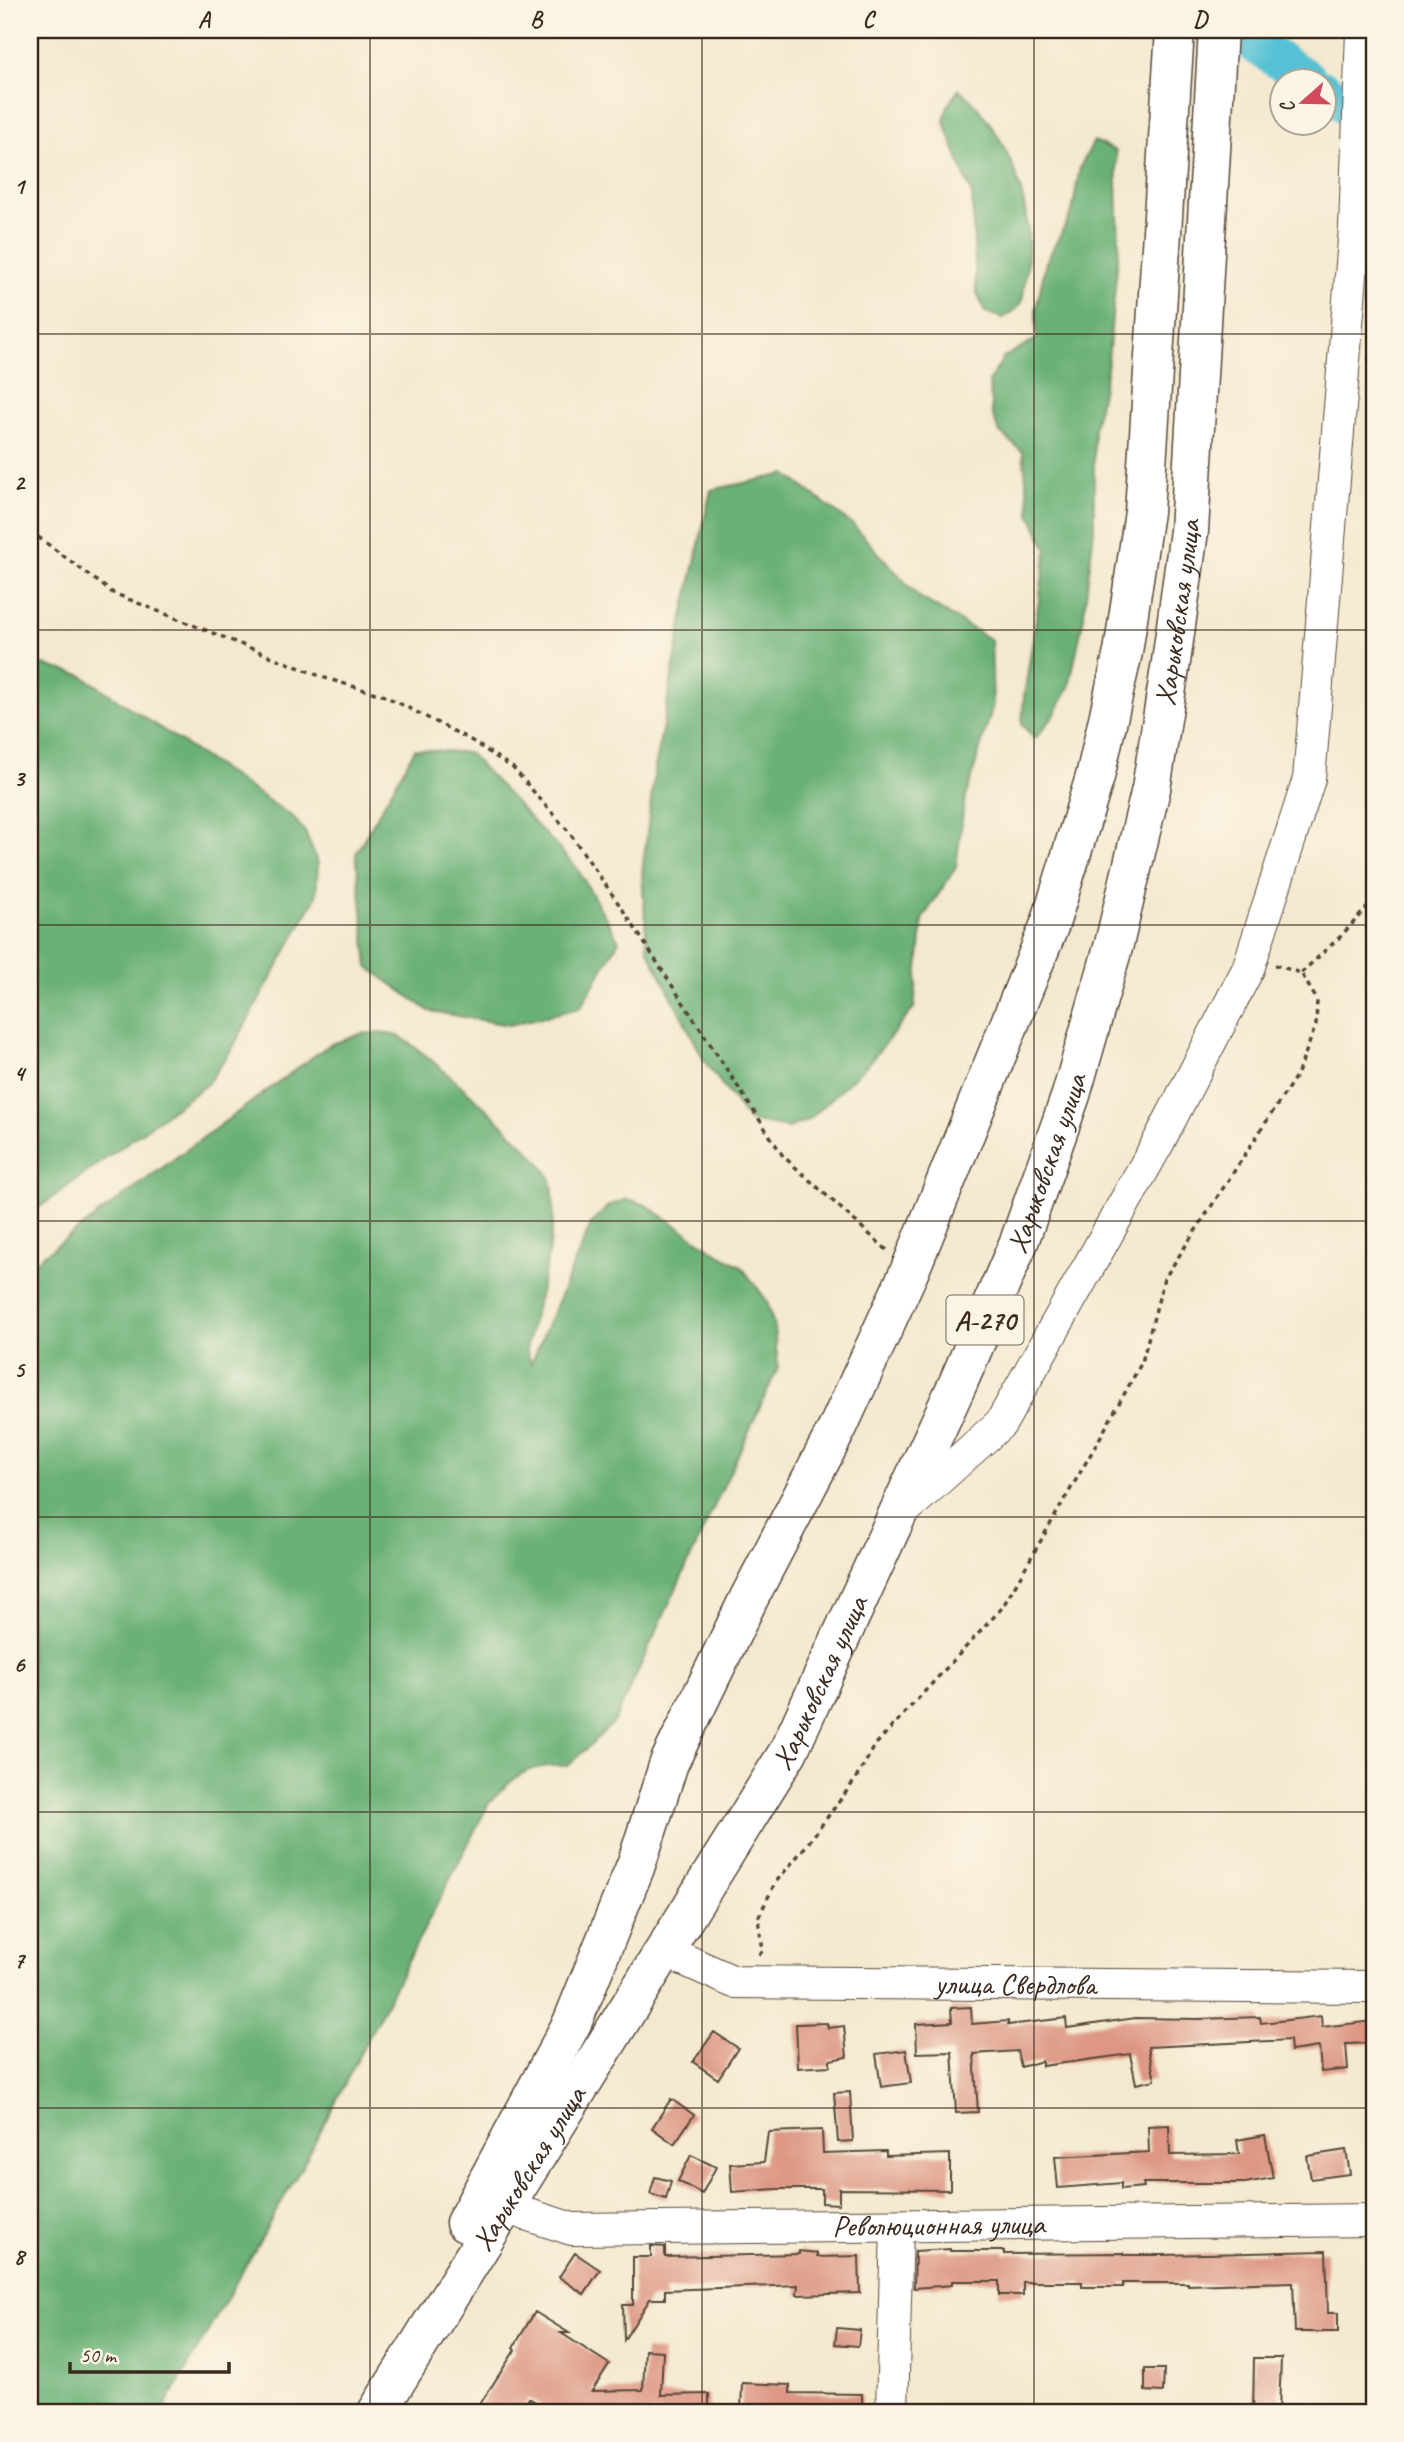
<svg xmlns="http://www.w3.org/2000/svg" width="1404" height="2442" viewBox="0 0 1404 2442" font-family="Caveat,sans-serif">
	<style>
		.forest { fill: #6bb177; stroke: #536e4a; stroke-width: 2 }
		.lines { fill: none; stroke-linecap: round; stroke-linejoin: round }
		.river { stroke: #57c1d4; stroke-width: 38 }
		.building { fill: #dd9784 }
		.minor-casing { stroke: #574739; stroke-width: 34 }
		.highway-casing { stroke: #574739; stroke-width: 41 }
		.path { stroke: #574739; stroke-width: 3.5; stroke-dasharray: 5 5; stroke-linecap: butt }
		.minor { stroke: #fff; stroke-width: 32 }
		.highway { stroke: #fff; stroke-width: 38 }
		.grid { fill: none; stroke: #3b2a1e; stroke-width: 2; stroke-opacity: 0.55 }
		.labels { text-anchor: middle; stroke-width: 5; stroke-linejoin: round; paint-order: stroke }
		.shield { fill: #fcf5e5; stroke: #75675a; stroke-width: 2 }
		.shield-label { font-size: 28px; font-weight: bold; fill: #3b2a1e }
		.street-label { font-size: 30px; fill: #3b2a1e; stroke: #fcf5e5 }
		.neatline { fill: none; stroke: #3b2a1e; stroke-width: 2.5 }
		.grid-label { font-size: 23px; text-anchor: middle; font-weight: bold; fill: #3b2a1e }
	</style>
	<rect width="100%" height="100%" fill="#fcf5e5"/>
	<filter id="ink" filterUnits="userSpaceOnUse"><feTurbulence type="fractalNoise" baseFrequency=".0143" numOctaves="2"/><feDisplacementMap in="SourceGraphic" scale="14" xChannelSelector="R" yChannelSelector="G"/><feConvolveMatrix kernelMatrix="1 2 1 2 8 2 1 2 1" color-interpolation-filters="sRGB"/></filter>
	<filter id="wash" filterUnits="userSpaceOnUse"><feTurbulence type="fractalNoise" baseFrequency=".00686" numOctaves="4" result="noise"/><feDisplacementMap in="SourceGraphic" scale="28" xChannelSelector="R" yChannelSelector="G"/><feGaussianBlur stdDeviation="1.57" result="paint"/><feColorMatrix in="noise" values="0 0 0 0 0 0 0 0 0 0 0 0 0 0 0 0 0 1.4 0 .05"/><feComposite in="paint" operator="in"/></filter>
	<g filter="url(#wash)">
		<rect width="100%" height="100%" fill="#f4e9cf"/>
		<!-- forest -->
		<path class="forest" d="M959,89c50,41 80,126 66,190 -1,7 -1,20 -5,26 -4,5 -12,10 -17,13l-18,-6 -9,-22 -4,-95 -28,-74 4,-16z
			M1094,141l22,10 3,95 -12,123 -13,59v102l-11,91 -14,66 -14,27 -20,25 -13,-14 2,-29 23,-147 -17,-35 -7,-62 -24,-20 -7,-19 -3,-32 15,-24 33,-18 -1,-30 10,-47 26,-50 8,-45z
			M786,474l67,51 65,71 73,44 2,65 -29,99 -8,63 -33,51 -9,90 -44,54 -61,58 -21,8 -39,-7 -44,-59 -58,-114 -5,-75 13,-105 30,-161 26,-117z
			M44,665l37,10 212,142 12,15 13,32 -2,33 -84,152 -25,35 -177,130v-545z
			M415,749l54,4 108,115 42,73 -39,67 -71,17 -80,-14 -61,-44 -12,-114z
			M363,1033c11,1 27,-1 37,4 23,12 147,123 151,143 10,49 -14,120 -25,169l5,15 60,-140 17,-18 20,-7 18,6 71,48 24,13 26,35 7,25 4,42 -163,353 -47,45c-43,-2 -50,8 -79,37l-183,356 -144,253h-132v-1147l299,-220z"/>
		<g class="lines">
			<!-- river -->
			<path class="river" d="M1232,30l77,50
				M1324,90l50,33"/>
		</g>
		<g id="blocks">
			<!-- building -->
			<path class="building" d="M971,2007l1,17 36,-3v4l58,-7 1,10 68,-10 63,1 62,-2 1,6 60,-7 1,11 52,-6v22l-28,1 2,25 -27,3 -2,-25 -28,4 -1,-11 -142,7 7,33 -19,4 -6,-30 -88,12v-5l-21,6 -4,-16 -43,3 4,58 -22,1 -4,-61 -35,1 -1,-29 36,-2 -1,-14z
				M827,2023l1,5 16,-2 3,31 -17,3v6l-32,2 -2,-44z
				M714,2032l24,16 -20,31 -25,-17z
				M906,2050l5,33 -30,4 -5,-33z
				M850,2092l3,49 -15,1 -4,-49z
				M671,2099l23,16 -20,29 -22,-16z
				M1169,2125l1,30 69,-1 -2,-14 28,-5 8,43 -28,5h-102l1,4 -23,2v-6l-63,5 -3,-31 94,-5 -1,-26z
				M822,2130l1,23 63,-2v5l64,-2v36l-111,-1v15l-17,-1v-14h-45l-45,3 -2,-28 34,-2 4,-30z
				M1346,2150l4,24 -39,5 -4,-23z
				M691,2155l25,12 -14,27 -24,-13z
				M655,2177l16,4 -5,18 -16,-5z
				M651,2246l14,1v10l134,-3v-3l18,2v4l42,-1 1,37 -63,2 1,-10 -133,5v9h-15l-26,41 -1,-35h10v-48h18z
				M950,2249v2h54v3l119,-1v2h41l162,-4 2,62h10v19h-43l-2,-50 -105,3v-2h-65v4h-41v-5h-59v13h-24v-14h-47v4l-38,3 1,-37z
				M575,2253l25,17 -16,24 -25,-17z
				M535,2312l34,21h-8l48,31 -17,27 51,-1 2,-40 18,1 -2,44 48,-1v18h-157l-23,-14 -9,14h-45l40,-62 -2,-2z
				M837,2328l23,2 -2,16 -23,-2z
				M1254,2358h27l-2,54h-26z
				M1145,2369h19l-1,23 -18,-1z
				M742,2383l48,2v8l72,1v18h-121z"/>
		</g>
	</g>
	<g filter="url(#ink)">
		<use href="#blocks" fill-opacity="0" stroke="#574739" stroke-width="2"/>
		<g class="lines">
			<!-- minor casing -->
			<g class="minor-casing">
				<g id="minor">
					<path d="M899,1515l102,-92 157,-280 90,-174 61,-190 46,-551 7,-198"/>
					<path id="s1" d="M665,1951l69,31 640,5"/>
					<path id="s2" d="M504,2207l68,22 802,-9"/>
					<path d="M892,2412l5,-186"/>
				</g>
			</g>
			<!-- highway casing -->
			<g class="highway-casing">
				<g id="highway">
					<path d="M465,2223l107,-200 64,-158 33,-102 80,-165 88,-169 73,-159 140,-346 45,-147 28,-125 21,-140 31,-482"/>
					<path id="s3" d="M377,2412l411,-660 170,-369 61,-141 52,-147 43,-151 37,-155 20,-127 18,-131 29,-501"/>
				</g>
			</g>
			<!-- path -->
			<path class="path" d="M30,531l83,62 212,85 60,18 84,43 44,29 56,64 54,78 160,246 105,95
				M1301,973l40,-37 33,-36
				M759,1955l4,-5 -5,-32 17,-35 31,-37 49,-66 21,-36 126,-136 94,-163 46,-83 22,-83 134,-206 18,-48 1,-25 -16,-27 -26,-8"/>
			<!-- minor -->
			<use href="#minor" class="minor"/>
			<!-- highway -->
			<use href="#highway" class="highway"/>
		</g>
	</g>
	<!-- grid -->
	<path class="grid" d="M370,30v2382M702,30v2382M1034,30v2382M30,334h1344M30,630h1344M30,925h1344M30,1221h1344M30,1517h1344M30,1812h1344M30,2108h1344"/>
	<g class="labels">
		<!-- shield labels -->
		<rect class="shield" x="946.5" y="1295.5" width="77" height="49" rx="5"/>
		<g class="shield-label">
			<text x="985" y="1330">А-270</text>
		</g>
		<!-- street labels -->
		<g class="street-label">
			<text dy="10" stroke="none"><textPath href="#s3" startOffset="1988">Харьковская улица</textPath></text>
			<text dy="10" stroke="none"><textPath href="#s3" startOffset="1421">Харьковская улица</textPath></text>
			<text dy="10" stroke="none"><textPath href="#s3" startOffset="854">Харьковская улица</textPath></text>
			<text dy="10" stroke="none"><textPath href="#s1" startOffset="357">улица Свердлова</textPath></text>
			<text dy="10" stroke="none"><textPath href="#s3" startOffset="287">Харьковская улица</textPath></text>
			<text dy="10" stroke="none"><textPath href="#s2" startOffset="438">Революционная улица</textPath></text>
		</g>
	</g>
	<!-- margin -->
	<rect width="1404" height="2442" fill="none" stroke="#fcf5e5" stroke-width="77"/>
	<!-- north arrow -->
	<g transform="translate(1303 102) rotate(250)"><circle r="33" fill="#fcf5e5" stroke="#afa495" stroke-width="2"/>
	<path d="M0-5L12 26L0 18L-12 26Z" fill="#d1495b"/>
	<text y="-10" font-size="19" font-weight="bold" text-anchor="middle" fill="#3b2a1e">С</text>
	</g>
	<!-- scale -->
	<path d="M70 2362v10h159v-10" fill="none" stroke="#3b2a1e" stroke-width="3.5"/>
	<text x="80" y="2362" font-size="21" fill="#3b2a1e" stroke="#fcf5e5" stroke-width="5" paint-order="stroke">50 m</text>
	<rect x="38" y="38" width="1328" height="2366" class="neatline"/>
	<g class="grid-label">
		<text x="204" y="27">A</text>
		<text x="536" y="27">B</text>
		<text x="868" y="27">C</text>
		<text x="1200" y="27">D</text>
		<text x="19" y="194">1</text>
		<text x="19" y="490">2</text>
		<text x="19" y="786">3</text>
		<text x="19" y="1081">4</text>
		<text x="19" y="1377">5</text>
		<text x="19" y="1672">6</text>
		<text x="19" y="1968">7</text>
		<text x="19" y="2264">8</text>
	</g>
</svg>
